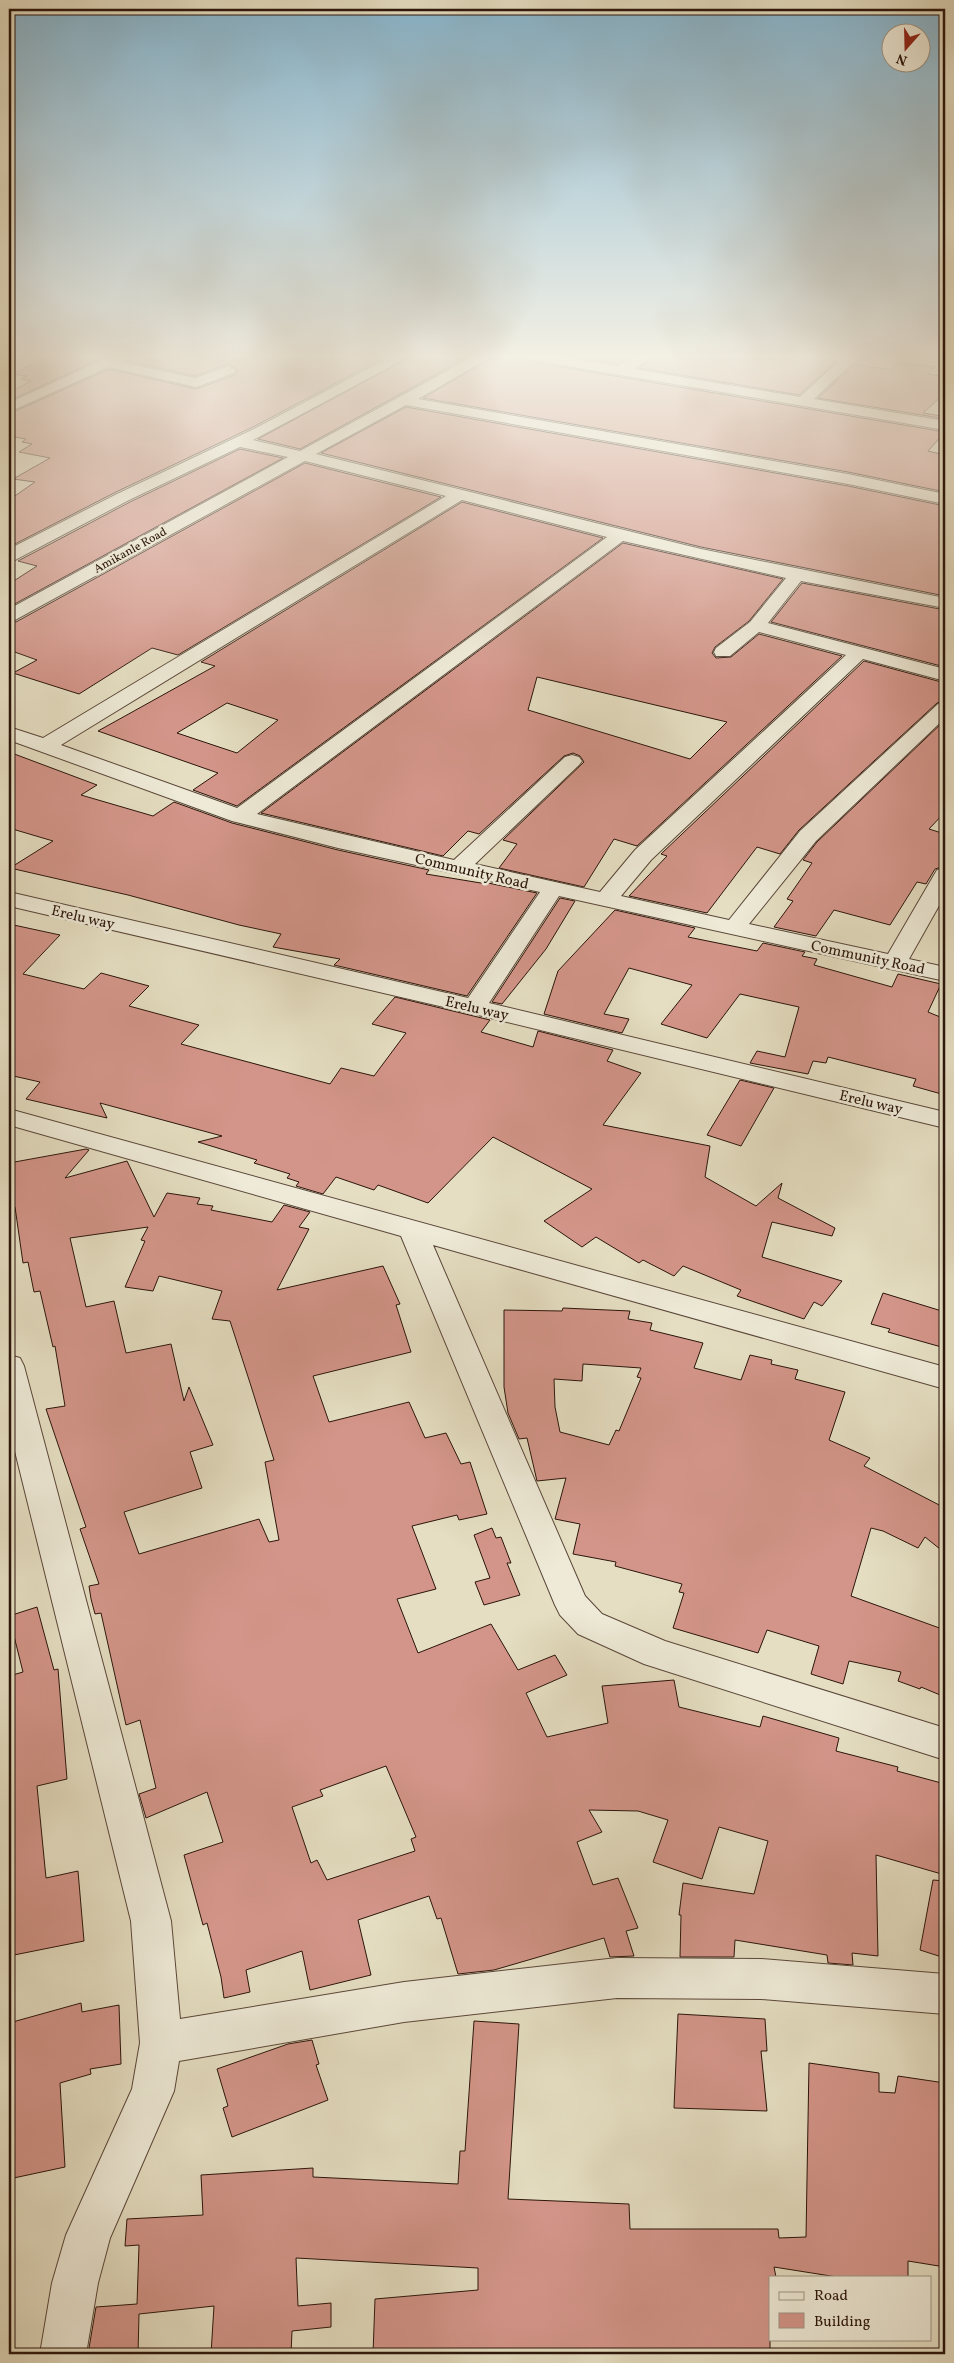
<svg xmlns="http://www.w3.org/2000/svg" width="954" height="2363" viewBox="0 0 954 2363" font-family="Vollkorn,serif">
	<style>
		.building { fill: #d39589; stroke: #2b150b; fill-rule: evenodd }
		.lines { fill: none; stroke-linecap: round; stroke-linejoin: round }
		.minor-casing { stroke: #5a4739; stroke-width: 2 }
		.minor { fill: #eeead7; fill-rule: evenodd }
		.labels { text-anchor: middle; stroke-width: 5; stroke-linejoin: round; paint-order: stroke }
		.far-street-label { font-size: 12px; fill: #2b150b; stroke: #eeead7 }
		.street-label { font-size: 15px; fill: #2b150b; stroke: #eeead7 }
	</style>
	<rect width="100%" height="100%" fill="#e5dec2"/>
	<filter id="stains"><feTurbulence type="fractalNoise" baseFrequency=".004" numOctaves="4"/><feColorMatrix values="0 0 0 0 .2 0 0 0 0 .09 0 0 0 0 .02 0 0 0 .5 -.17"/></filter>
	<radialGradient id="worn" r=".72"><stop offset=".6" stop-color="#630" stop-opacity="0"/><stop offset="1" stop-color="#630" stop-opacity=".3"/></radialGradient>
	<!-- building -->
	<path class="building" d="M60,354h50l-101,47v-8l22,-12 -10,-2 6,-3 -14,-2 34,-17 6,1z
		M136,354h255l-138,73 -137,65 -107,55v-47l26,-18 -22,-3 37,-21 -31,-6 13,-8 -10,-2 4,-3 -17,-3v-22l100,-45 87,20 39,-14 3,-5 -10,-6 -33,12 -69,-15z
		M416,354h57l-173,95 -42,-10z
		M498,354h13l9,6 425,72 -17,19 17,4v37l-97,-20 -425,-74z
		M561,354h73l-16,10z
		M659,354h176l-5,6 7,1 -38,34 -160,-27z
		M899,362l36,5 -7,7 17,3v16l-22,20 19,3 -2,2 -122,-20 37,-34 36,6z
		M406,407l442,79 97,20v90l-244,-49 -380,-94z
		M240,449l43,9 -274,149v-23l28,-18 -19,-5 112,-59z
		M305,463l136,34 -263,158 -26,-7 -73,46 -66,-21 24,-13 -28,-10v-27l7,-1z
		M462,502l141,36 -366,268 -44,-16 25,-17 -120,-42 117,-65 -14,-4zM227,703l51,17 -41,33 -60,-20z
		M623,543l160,36 -34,42 -34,26 -3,6 4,5 15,-1 28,-23 83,22 -205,190 -23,-7 -30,48 -85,-19 18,-24 -14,-4 81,-78 -4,-6 -7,-3 -9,3 -85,78 -11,-3 -25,25 -182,-43zM537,677l190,45 -37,37 -162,-49z
		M802,583l143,27v57l-174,-45z
		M864,661l81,22v17l-8,3 -138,127 -19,24 -23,-7 -50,66 -78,-17 38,-40 -6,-2z
		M945,720v92l-16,17 16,5v32l-10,3 -9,15 -9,-2 -27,43 -56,-15 -18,26 -42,-9 19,-26 -6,-2 25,-36 -9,-3 14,-18z
		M9,752l88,33 -16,10 72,21 21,-14 58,21 106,27 91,20 -3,4 61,10 1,-1 49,10 -70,103 -133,-31 6,-6 -67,-12 8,-13 -42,-9 -111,-30 -118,-27 43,-27 -44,-13z
		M560,898l15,3 -29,48 -44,55 -10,-2z
		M615,910l80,18 -7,9 69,14 6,-8 42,9 -3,4 15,3 -3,6 78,22 6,-13 43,10 -13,28 17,7v76l-32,-9 3,-7 -88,-22 -2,6 -13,-2 -5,13 -58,-11 7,-12 28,6 14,-50 -59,-13 -33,44 -46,-14 31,-39 -63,-17 -25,46 25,5 -7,14 -78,-19 14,-43z
		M9,924l51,11 -37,39 61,15 17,-16 48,13 -20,20 70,19 -18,19 149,40 11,-16 33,8 32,-43 -34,-9 23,-27 95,23 -9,12 52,15 5,-16 75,19 -6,11 34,12 -38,52 107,21 -5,31 51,29 26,-23 -4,15 57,30 -3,8 -60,-14 -10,35 80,24 -20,25 -8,-4 -10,17 -67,-23 4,-6 -58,-24 -9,10 -31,-16 -4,3 -43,-26 -14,10 -38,-26 48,-32 -99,-52 -65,66 -50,-18 -4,5 -38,-13 -13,17 -27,-8 3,-4 -12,-4 3,-4 -36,-11 3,-3 -59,-18 24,-6 -122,-33 7,15 -81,-19 14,-17 -31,-7z
		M740,1080l34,8 -33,58 -34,-11z
		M86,1149l3,1 -24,28 62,-17 27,56 13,-24 33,5 -3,6 16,2 -2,4 61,12 12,-17 26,7 -11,15 10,2 -32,61 106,-24 17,38 -4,1 15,47 -98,24 16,46 80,-20 16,36 21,-5 15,31 9,-2 17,52 -28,6 -2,-5 -45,11 24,63 -39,10 21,54 73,-29 27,46 37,-15 12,20 -41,18 21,44 61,-14 -6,-37 72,-6 5,27 81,20 3,-11 76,22 -3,13 62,16 -1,4 48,13v91l-69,-20 2,101 -26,-3 1,12 -25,-2 -1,-8 -92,-15 -1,17h-54l1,-42h-2l4,-32 71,11 14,-53 -49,-14 -17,52 -49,-17 15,-42 -30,-9 -49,-1 13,22 -25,10 16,43 25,-7 20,50 -12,3 8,25 -24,1 -6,-19 -110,32 -36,4 -17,-56 -4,1 -8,-23 -71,24 13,55 -61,15 -8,-39 -56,19 4,22 -26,6 -3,-21 -14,-54 -4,2 -19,-70 39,-13 -16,-50 -61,26 -7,-24 17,-6 -16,-68 -14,5 -25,-112 -6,1 -4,-15 -2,-13 10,-2 -19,-55 6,-2 -40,-118 19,-3 -10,-60 -2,1 -13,-56 -6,1 -6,-30 -5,1 -8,-56 -6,2v-46zM148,1227l-7,13 4,1 -20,46 28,4 6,-15 63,15 -10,28 18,2 21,65 23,74 -9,2 14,78 -10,2 -10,-23 -120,35 -15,-42 78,-24 -12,-36 23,-7 -24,-58 -5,14 -13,-57 -45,9 -12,-52 -28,6 -16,-69zM386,1766l30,71 -5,2 4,12 -88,29 -10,-20 -6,3 -19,-56 31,-11 -3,-6z
		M883,1293l62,19v36l-57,-16 2,-3 -19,-5z
		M563,1308l67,3 -2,8 24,4 -2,7 53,13 -9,25 47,12 9,-25 22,5 -1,4 27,6 -3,9 50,13 -16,48 41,18 -6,8 81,42v45l-20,-16 -7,11 -35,-17 -12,-3 -20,68 94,34v67l-24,-10 -1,2 -22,-8 3,-9 -52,-11 -6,23 -32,-10 8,-28 -52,-16 -9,23 -85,-25 11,-35 -5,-1 3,-8 -67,-18 1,-4 -43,-8 7,-30 -25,-5 11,-41 -29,3 -10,-43 -8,1 -11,-26 -4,-26v-77l58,1zM583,1364l58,4 -4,9 4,1 -22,53 -3,-1 -7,15 -49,-13 -5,-25 -1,-28 28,2z
		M492,1528l4,10 5,-1 10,26h-4l13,32 -36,10 -9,-23 15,-4 -16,-43z
		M37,1607l17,63 4,-1 9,110 -30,7 9,92 32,-7 6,70 -75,15v-280l14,-4 -14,-56z
		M933,1880l12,1v77l-25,-8z
		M81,2003l1,9 37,-7 2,59 -31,5 1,5 -31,9 5,84 -56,12v-156z
		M678,2014l87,5 2,32h-6l6,60 -93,-3z
		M474,2021l45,3 -11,175 121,5 1,25h148l1,9 27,-1 3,-174 70,10v19l16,1 3,-17 47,7v184l-37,-6v16h-71l-63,-10 2,10h-6v77h-397l2,-55 103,-9v-22l-182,-10 2,48 33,-3v24l-39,4 -1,23h-80l3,-48 -75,8 -1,40h-50l8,-47 41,-3 2,-59 -14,1 2,-27 76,-4 -2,-40 112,-7v9l145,7 2,-33h5z
		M312,2040l7,24 -3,1 12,35 -96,37 -9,-29 5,-2 -11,-37 71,-25z"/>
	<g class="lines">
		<!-- minor casing -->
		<g class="minor-casing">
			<path id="minor" d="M115,354h19l-13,8 74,16 34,-12 7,4 -2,3 -38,14 -87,-20 -100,45v-9z
				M396,354h18l-161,86 47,11 178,-97h18l-78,45 430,75 97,20v10l-97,-20 -442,-79 -90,49 385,95 244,49v10l-144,-27 -33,42 177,46v12l-82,-22 -212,201 -30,36 108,24 71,-89 138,-127 7,-2v16l-129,123 -67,83 139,30 46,-79 3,-5 8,-2v27l-36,64 36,8v14l-386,-85 -70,107 456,109v16l-471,-114 -465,-108v-14l459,106 72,-106 -202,-44 -106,-27 -223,-81v-13l34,11 403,-242 -141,-35 -290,159 -6,1v-12l279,-152 -48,-10 -111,53 -114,60 -6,1v-12l108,-55 137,-65zM462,500l145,37 -370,271 -176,-63zM623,541l163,37 -36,44 -34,26 -2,4 2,4h14l29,-24 87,23 -211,195 -35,42 -125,-28 104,-99 3,-4 -3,-4 -7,-2 -7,2 -111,103 -197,-46z
				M513,354h34l71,12 21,-12h18l-23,15 166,28 47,-43h16l-49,45 131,22v9l-425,-72z
				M906,354l39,2v8l-37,-7z
				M9,1109l936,258v22l-512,-144 152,351 17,18 63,27 280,87v32l-301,-96 -66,-30 -18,-19 -5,-10 -154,-369 -392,-111z
				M9,1355l11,3 4,8 147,555 9,98 224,-37 213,-24 144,1 184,15v40l-184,-15 -144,-1 -213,24 -225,39 -5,30 -64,147 -12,45 -12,71h-46l12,-71 14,-48 66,-146 8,-46 -9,-122 -122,-494z"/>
		</g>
		<!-- minor -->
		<use href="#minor" class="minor"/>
	</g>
	<!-- sky -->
	<linearGradient id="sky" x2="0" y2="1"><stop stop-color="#87b7d1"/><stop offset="0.52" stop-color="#f3f0e4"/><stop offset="1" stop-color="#f3f0e4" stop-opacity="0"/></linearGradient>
	<rect width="954" height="685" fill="url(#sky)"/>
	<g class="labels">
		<!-- far-street labels -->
		<g class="far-street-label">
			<text transform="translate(130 550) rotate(-29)" y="4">Amikanle Road</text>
		</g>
		<!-- street labels -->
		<g class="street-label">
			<text transform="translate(472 871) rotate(13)" y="5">Community Road</text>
			<text transform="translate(83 917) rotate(13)" y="5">Erelu way</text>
			<text transform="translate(868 957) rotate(12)" y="5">Community Road</text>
			<text transform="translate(477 1008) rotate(13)" y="5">Erelu way</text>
			<text transform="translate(871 1102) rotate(13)" y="5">Erelu way</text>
		</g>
	</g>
	<!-- margin -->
	<rect width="954" height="2363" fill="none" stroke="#e5dec2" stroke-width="30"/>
	<rect x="10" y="10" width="934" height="2343" fill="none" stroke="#2b150b" stroke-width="2.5"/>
	<rect x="15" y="15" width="924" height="2333" fill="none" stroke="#2b150b"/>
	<!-- legend -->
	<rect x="769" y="2276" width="162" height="65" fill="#eeead7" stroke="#a09585"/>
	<rect x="779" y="2292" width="25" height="8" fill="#eeead7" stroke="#a09585"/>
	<text x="814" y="2300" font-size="15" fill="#2b150b">Road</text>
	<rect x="779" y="2313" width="25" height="15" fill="#d39589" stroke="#a09585"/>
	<text x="814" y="2326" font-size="15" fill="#2b150b">Building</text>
	<!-- north arrow -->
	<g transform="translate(906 48) rotate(200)"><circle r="24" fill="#eeead7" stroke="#a09585"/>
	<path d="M0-4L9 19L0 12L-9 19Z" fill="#8f2418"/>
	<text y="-8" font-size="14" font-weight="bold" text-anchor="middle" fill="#2b150b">N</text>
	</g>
	<rect width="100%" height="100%" filter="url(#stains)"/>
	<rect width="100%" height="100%" fill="url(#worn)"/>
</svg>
